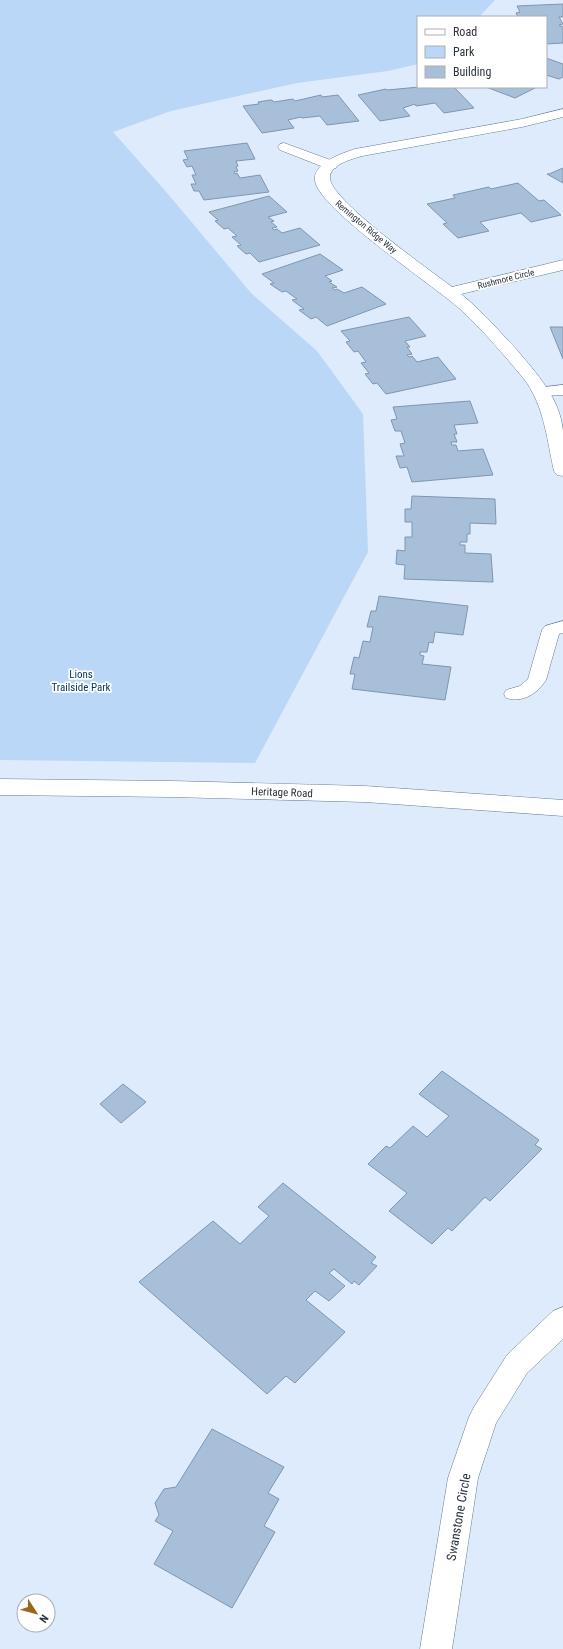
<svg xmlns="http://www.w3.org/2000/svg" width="563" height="1649" viewBox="0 0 563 1649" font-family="'Roboto Condensed',sans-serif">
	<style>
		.green { fill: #bad7f8 }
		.building { fill: #a7bfd9; stroke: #7f96af }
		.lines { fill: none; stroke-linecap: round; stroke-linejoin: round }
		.service-casing { stroke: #667c94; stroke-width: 1 }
		.minor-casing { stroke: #667c94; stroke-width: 1 }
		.secondary-casing { stroke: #667c94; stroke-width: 1 }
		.service { fill: #fff; fill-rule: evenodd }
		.minor { fill: #fff; fill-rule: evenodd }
		.secondary { fill: #fff; fill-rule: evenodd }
		.labels { text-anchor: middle; stroke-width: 3.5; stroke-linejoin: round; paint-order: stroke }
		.far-street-label { font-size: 9px; fill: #2a333e; stroke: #fff }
		.park-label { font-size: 11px; fill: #05345e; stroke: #fff }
		.street-label { font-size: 11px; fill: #2a333e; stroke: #fff }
		.near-street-label { font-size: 13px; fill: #2a333e; stroke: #fff }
	</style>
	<rect width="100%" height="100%" fill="#ddebfc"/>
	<!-- green -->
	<path class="green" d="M0,0h495l-16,17h-61v47l-30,7 -91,12 -126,28 -58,21 55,62 83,99 66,58 46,63 5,138 -113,211 -255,-3z"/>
	<!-- building -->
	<path class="building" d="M563,4v13h-4l4,7 -4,1 4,2v16l-17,1v-27h-28l-2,-4 4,-1 -3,-6z
		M546,58l17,6v13l-4,2 -13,-4z
		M419,87h35l20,21 -30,5 -9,-10 -19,3 -1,-2 -12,4 7,8 -30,5 -22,-26 28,-6 1,1z
		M486,87h47l2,1 -20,10z
		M321,95l1,2 16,-2 21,26 -32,4 -7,-9 -18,2 -1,-1 -13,3 6,8 -32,5 -19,-27 16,-2 -1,-2 12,-2h2l2,2 19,-3 2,2z
		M247,143l8,16 -19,2 2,5 -2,1 2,4 -4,1 1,2 2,-1 3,5 20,-3 9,17 -65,8 -5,-9h-5l-3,-7h5l-4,-9h4l-4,-9 -5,1 -4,-7 5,-1 -4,-8z
		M563,168v15l-16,-9h2z
		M518,183l21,18 5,-1 17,15 -30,7 -10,-9 -41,9 9,9 -31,7 -15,-14 4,-1 -20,-19 28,-6 -2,-3 36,-8 2,2z
		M269,196l18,16 -19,5 6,4 -3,1 6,5 -5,1 2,2 3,-1 5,4 18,-5 20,17 -61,17 -9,-9 -4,1 -9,-8 4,-1 -9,-8 5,-1 -9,-8 -4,1 -9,-8 3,-1 -9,-8z
		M320,254l23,16 -18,6 7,5 -3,1 8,5 -5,1 3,2 2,-1 7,4 18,-6 24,17 -59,22 -11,-9 -5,2 -12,-9 5,-1 -12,-9 5,-1 -11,-8 -4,1 -12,-8 4,-1 -12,-9z
		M409,317l17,19 -21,5 5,6h-3l5,7 -5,1 2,2 3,-1 5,6 21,-5 18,22 -70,15 -9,-11 -4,1 -8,-10 4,-1 -8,-10 5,-1 -8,-11 -4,1 -8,-10 4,-1 -9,-10z
		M550,327h13v32z
		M470,401l8,22 -24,2 3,9h-3l3,8h-6l1,3h4l2,6 25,-2 10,26 -81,7 -5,-15 -7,1 -4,-12h8l-4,-12 5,-1 -4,-12h-6l-4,-11 6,-1 -4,-12z
		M412,496l83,3 1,25 -26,-1v11h-3v8h-7v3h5v8l26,1 2,28 -89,-3 1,-14 -9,-1 1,-14 8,1v-14h7v-15h-7v-13h6z
		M379,596l89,10 -5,29 -28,-3 -2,11 -4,-1 -2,10h-7v3l4,1 -2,8 29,3 -6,33 -93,-11 3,-15h-5l4,-17 5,1 4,-17 7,1 3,-15h-6l4,-16h5z
		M442,1071l97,69 -4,5 7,4 -52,52 -5,-4 -33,34 -4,-3 -16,16 -43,-33 18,-18 -39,-29 18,-18 4,2 23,-22 14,11 22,-21 -30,-22z
		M123,1084l23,18 -25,21 -21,-19z
		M283,1183l93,74 -5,6 6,3 -18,19 -5,-4 -2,3 -18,-15 -5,4 16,13 -16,15 -14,-10 -9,9 39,32 -50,51 -9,-7 -19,18 -128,-112 74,-61 27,23 29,-28 -11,-9z
		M212,1429l72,38 -16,26 11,6 -15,27 11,6 -43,76 -78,-44 19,-33 -18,-10 4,-6 -4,-12 9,-14 12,-2z"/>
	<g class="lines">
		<!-- service casing -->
		<g class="service-casing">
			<path id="service" d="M284,143l52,19 1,3 -1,3h-10l-46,-18 -2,-3 2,-3z
				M563,385v10l-22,1 -5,-2 -3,-3 3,-3z
				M563,621v12l-4,1 -13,46c-9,14 -23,23 -40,18l-2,-4 2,-4 14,-4 8,-7 14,-49 3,-4z"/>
		</g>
		<!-- minor casing -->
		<g class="minor-casing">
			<path id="minor" d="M563,109v8l-41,10 -160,29c-10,3 -30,8 -32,20 -5,21 103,96 122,111l111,-27v10l-102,24c21,17 38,37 56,56 20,24 43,48 46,81 0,15 0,30 0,45l-6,-1 -3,-4c-7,-31 -10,-66 -30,-92 -20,-24 -41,-49 -64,-70 -27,-24 -140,-99 -145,-128 -3,-18 28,-28 40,-32l167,-30z
				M563,1307v32l-36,34 -31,50 -18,55 -26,171h-32l28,-171 21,-61 5,-10 33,-52 46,-44z"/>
		</g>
		<!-- secondary casing -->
		<g class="secondary-casing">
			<path id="secondary" d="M0,779l172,2 193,5 198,14v16l-198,-14 -193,-5 -172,-2z"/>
		</g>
		<!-- service -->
		<use href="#service" class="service"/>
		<!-- minor -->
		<use href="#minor" class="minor"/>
		<!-- secondary -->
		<use href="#secondary" class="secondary"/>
	</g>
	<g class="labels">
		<!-- far-street labels -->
		<g class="far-street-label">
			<text transform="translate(366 227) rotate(40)" y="3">Remington Ridge Way</text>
			<text transform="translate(506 279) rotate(-14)" y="3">Rushmore Circle</text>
		</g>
		<!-- park labels -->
		<g class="park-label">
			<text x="81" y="678">Lions<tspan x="81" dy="13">Trailside Park</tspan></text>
		</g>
		<!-- street labels -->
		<g class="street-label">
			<text transform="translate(282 792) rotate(2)" y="4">Heritage Road</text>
		</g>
		<!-- near-street labels -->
		<g class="near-street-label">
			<text transform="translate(458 1517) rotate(-80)" y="5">Swanstone Circle</text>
		</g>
	</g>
	<!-- legend -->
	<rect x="417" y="16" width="130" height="72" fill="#ffffff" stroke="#aaadb2"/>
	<rect x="425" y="29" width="20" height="6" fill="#ffffff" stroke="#aaadb2"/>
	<text x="453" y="36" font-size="12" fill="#2a333e">Road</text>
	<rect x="425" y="46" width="20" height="12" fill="#bad7f8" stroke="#aaadb2"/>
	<text x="453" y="56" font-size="12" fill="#2a333e">Park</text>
	<rect x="425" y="66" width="20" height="12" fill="#a7bfd9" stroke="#aaadb2"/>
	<text x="453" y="76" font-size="12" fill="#2a333e">Building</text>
	<!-- north arrow -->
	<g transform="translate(36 1613) rotate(126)"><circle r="19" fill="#ffffff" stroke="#aaadb2"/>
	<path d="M0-3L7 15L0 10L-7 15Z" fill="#9a671d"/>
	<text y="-6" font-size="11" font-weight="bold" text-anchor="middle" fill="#2a333e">N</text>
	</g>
</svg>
